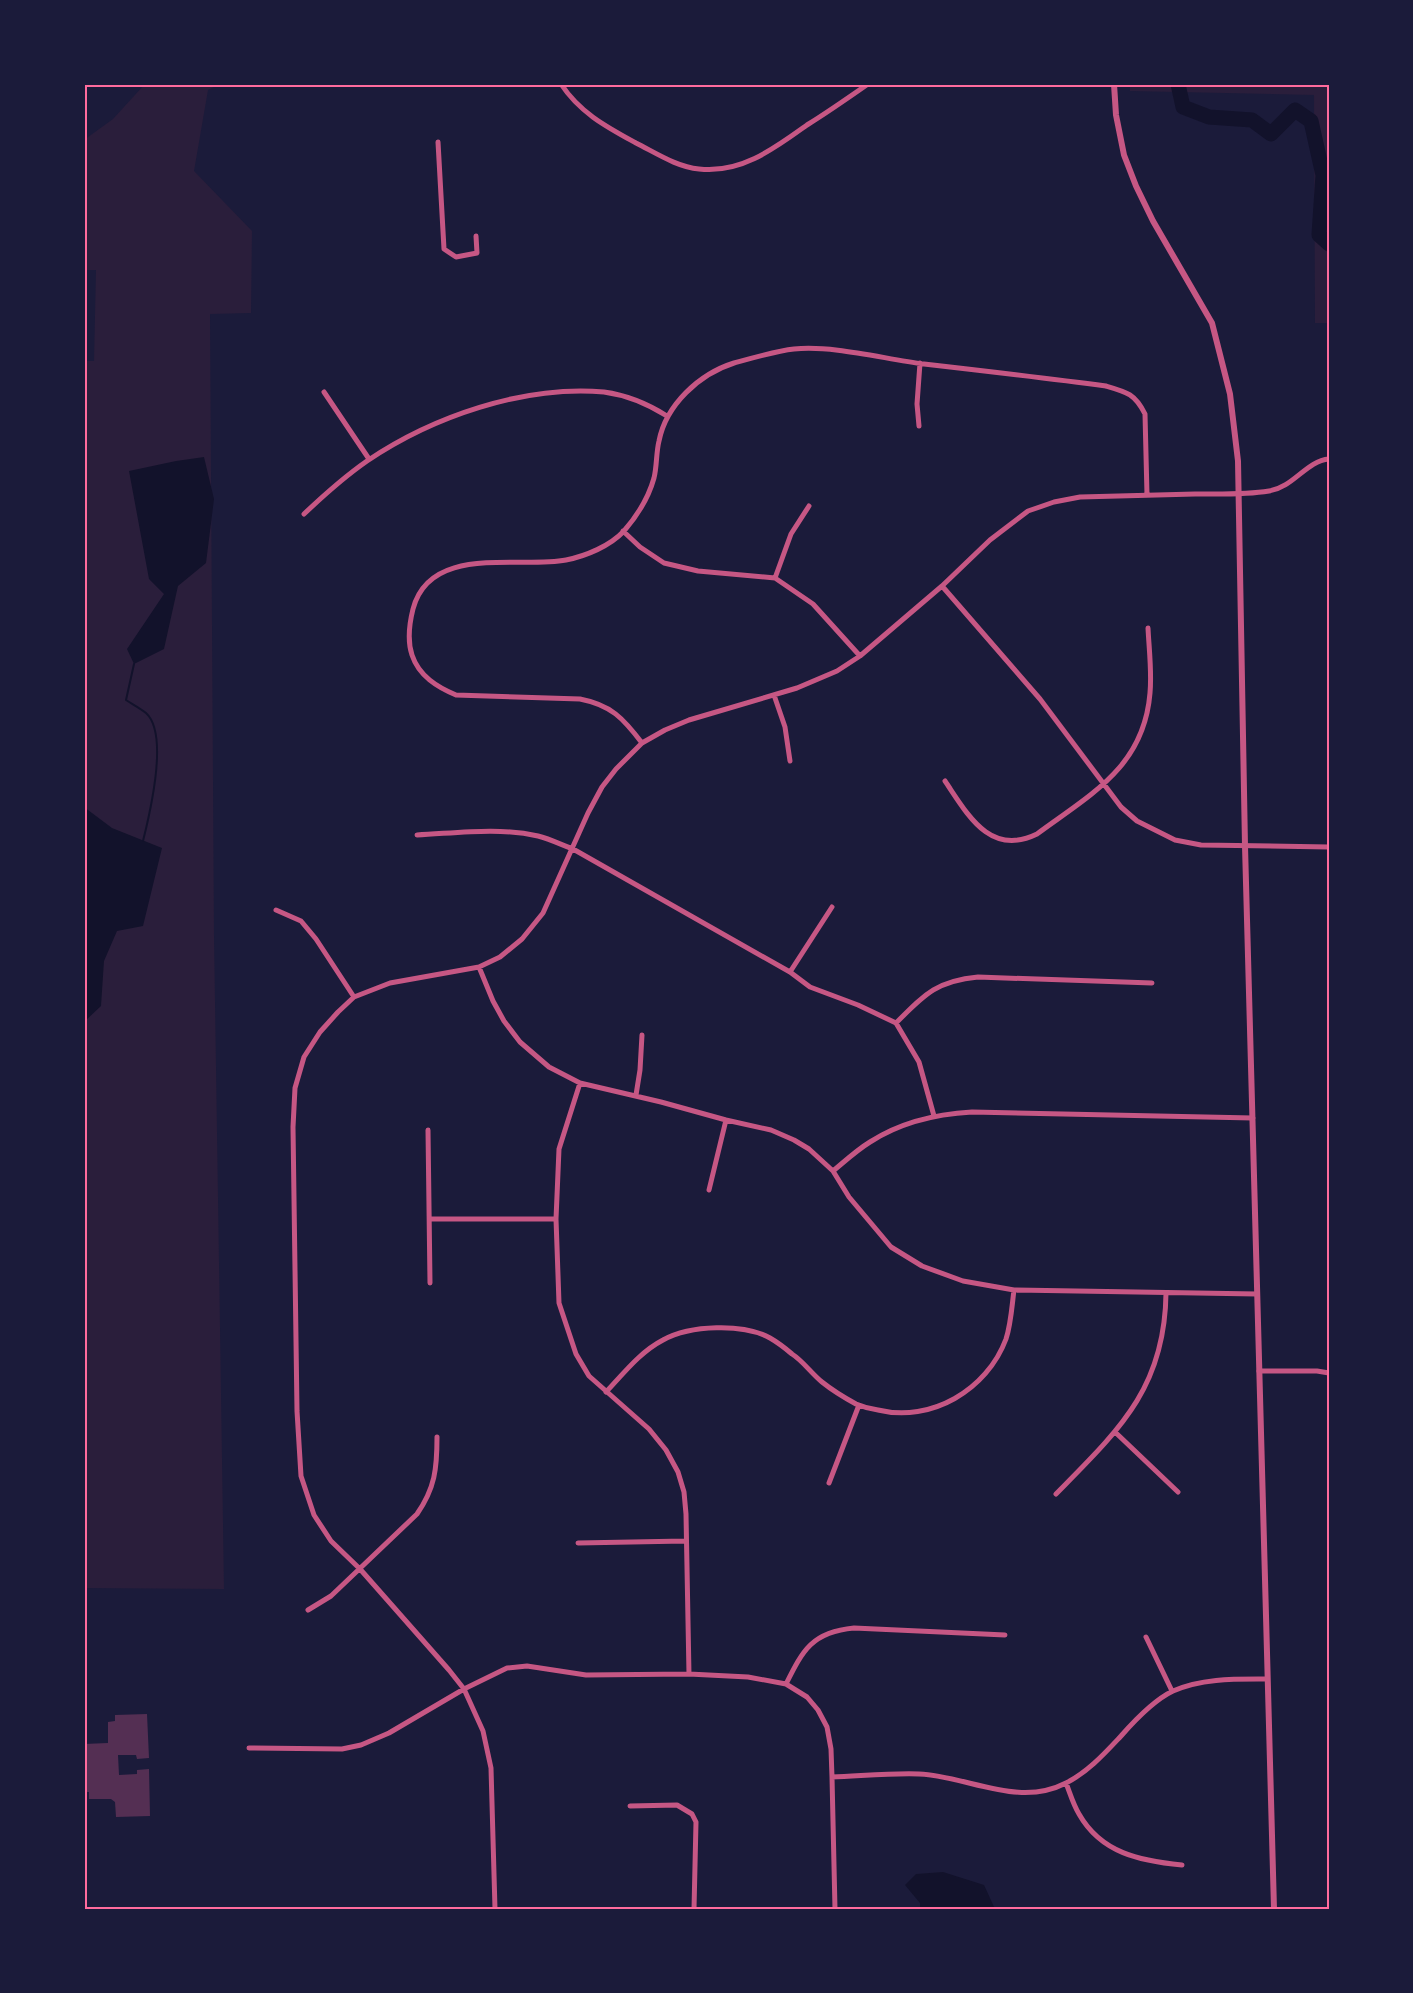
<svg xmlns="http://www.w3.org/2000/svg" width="1413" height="1993" viewBox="0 0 1413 1993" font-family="Mulish,sans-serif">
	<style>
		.green { fill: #2a1e3b }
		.water { fill: #12122b }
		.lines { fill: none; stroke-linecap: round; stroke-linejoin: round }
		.stream { stroke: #12122b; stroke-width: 2 }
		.river { stroke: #12122b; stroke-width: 15 }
		.building { fill: #542f53 }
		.minor { stroke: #c65784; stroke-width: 5 }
		.tertiary { stroke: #c65784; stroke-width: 6 }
		.neatline { fill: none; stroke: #ff6b9d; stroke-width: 2 }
	</style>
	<rect width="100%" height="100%" fill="#1b1b3a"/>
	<!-- green -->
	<path class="green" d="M145,84h75l-12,6 -14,81 58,60 -1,82 -41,1 4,622 10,653 -140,-1v-1227h10l2,-91h-12v-130l29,-21z
		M1130,84h199v239h-14l-1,-228 -184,-4z"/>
	<!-- water -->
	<path class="water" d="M204,457l10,42 -8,64 -28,23 -14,63 -30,15 -7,-15 37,-55 -15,-15 -20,-108 47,-10z
		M84,807l28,21 50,20 -19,78 -26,5 -13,30 -3,45 -17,16z
		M943,1872l41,13 11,24h-75v-6l-15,-18 11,-11z"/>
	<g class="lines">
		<!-- stream -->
		<path class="stream" d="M134,664l-8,36c6,4 14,8 20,13 23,21 4,100 -3,128"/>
		<!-- river -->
		<path class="river" d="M1178,84l5,23 26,10 43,3 19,14 24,-24 16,11 12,54 -4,60 10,9"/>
	</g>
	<!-- building -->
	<path class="building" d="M147,1714l2,44 -12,1 -1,-4h-18l1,20 18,-1v-4l12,-1 1,47 -34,1 -1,-15 -4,-3h-22v-7h-5v-48l24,-1v-21l7,-1v-6z"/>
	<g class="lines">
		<!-- minor -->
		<path class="minor" d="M561,84c19,29 46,43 75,59 20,10 41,24 63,26 42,5 76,-21 108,-44 21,-13 41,-27 61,-41
			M438,142l6,107 12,8 21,-4 -1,-17
			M324,392l45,67
			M919,426l-2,-22 3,-41
			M304,514c20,-19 40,-37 63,-53 65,-44 156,-76 237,-69 22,3 44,12 63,24
			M623,531l17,16 24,16 34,8 77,7 38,26 47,52
			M775,578l16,-44 18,-28
			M942,586l98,113 81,108 16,14 38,19 26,5 128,2
			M774,695l11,32 5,34
			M642,743c-19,-25 -31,-38 -62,-44l-124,-4c-19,-8 -37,-19 -44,-40 -5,-15 -3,-30 1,-46 17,-65 105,-40 153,-49 20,-4 44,-14 58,-29 13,-15 25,-35 30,-53 3,-12 2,-25 5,-37 7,-36 40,-67 75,-78 18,-5 42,-12 60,-14 39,-4 90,10 130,15 61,7 122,14 182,22 21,6 29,8 39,28l2,81
			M945,781c23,34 45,76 92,53 54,-40 107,-67 113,-141 2,-21 -1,-44 -2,-65
			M417,835c41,-2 81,-8 121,1 12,3 24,9 35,13l217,123 20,15 48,18 38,18 23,39 15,54
			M276,910l25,11 15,18 38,58
			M479,967l14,34 11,20 16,21 29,25 31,16 81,19 65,18 45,10 23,10 15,9 24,22 16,26 42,50 31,19 41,15 51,9 243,4
			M790,972l42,-65
			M896,1023c28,-28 40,-42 82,-46l174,6
			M580,1083l-21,66 -3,70 3,84 17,51 13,22 60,53 17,21 12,22 6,20 2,22 3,160
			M636,1095l4,-25 2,-35
			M428,1130l2,153
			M833,1171c12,-10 24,-21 37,-29 31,-20 66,-28 102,-30l281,6
			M709,1190l17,-70
			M430,1219h126
			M1259,1371h58l12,2
			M606,1392c18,-19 34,-40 57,-52 27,-15 80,-17 107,-2 7,4 15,10 22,16 11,7 19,19 30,28 10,8 23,16 34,22 7,3 15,5 22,6 53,13 109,-20 128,-71 5,-15 6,-34 8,-49
			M1115,1432l63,60
			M829,1483l30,-78
			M1056,1494c63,-64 109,-106 110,-201
			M578,1543l107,-2
			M308,1610l23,-14 86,-82c18,-26 20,-45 20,-77
			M1146,1637l26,54
			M786,1684c17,-34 26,-52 68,-56l151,7
			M249,1748l93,1 19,-4 28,-12 75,-44 43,-21 20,-2 59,9 103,-1 59,3 38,7 21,13 11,13 9,17 4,22 1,28 3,132
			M832,1777c29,-1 58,-4 87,-3 49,2 99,34 147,9 22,-11 39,-30 55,-47 14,-16 33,-36 52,-45 29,-13 63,-12 94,-12
			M1066,1783c4,10 7,21 13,31 22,39 61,47 103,51
			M630,1806l47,-1 15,9 4,8 -2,87
			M495,1909l-4,-141 -8,-37 -19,-42 -15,-19 -89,-101 -29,-28 -17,-26 -13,-39 -4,-65 -4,-284 2,-39 9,-31 16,-25 18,-20 16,-15 36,-14 89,-16 21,-10 22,-18 21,-26 45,-100 14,-26 14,-18 26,-26 23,-13 24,-10 108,-32 40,-17 23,-15 82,-70 48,-46 38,-29 26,-9 26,-5c38,-1 77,-2 115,-3 25,0 50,1 74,-3 25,-4 37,-30 60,-32"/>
		<!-- tertiary -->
		<path class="tertiary" d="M1114,84l2,31 8,40 12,31 17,35 59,102 18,71 8,67 7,385 29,1063"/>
	</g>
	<!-- border -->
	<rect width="1413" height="1993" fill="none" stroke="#1b1b3a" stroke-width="171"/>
	<rect x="86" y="86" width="1242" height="1822" class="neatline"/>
</svg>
